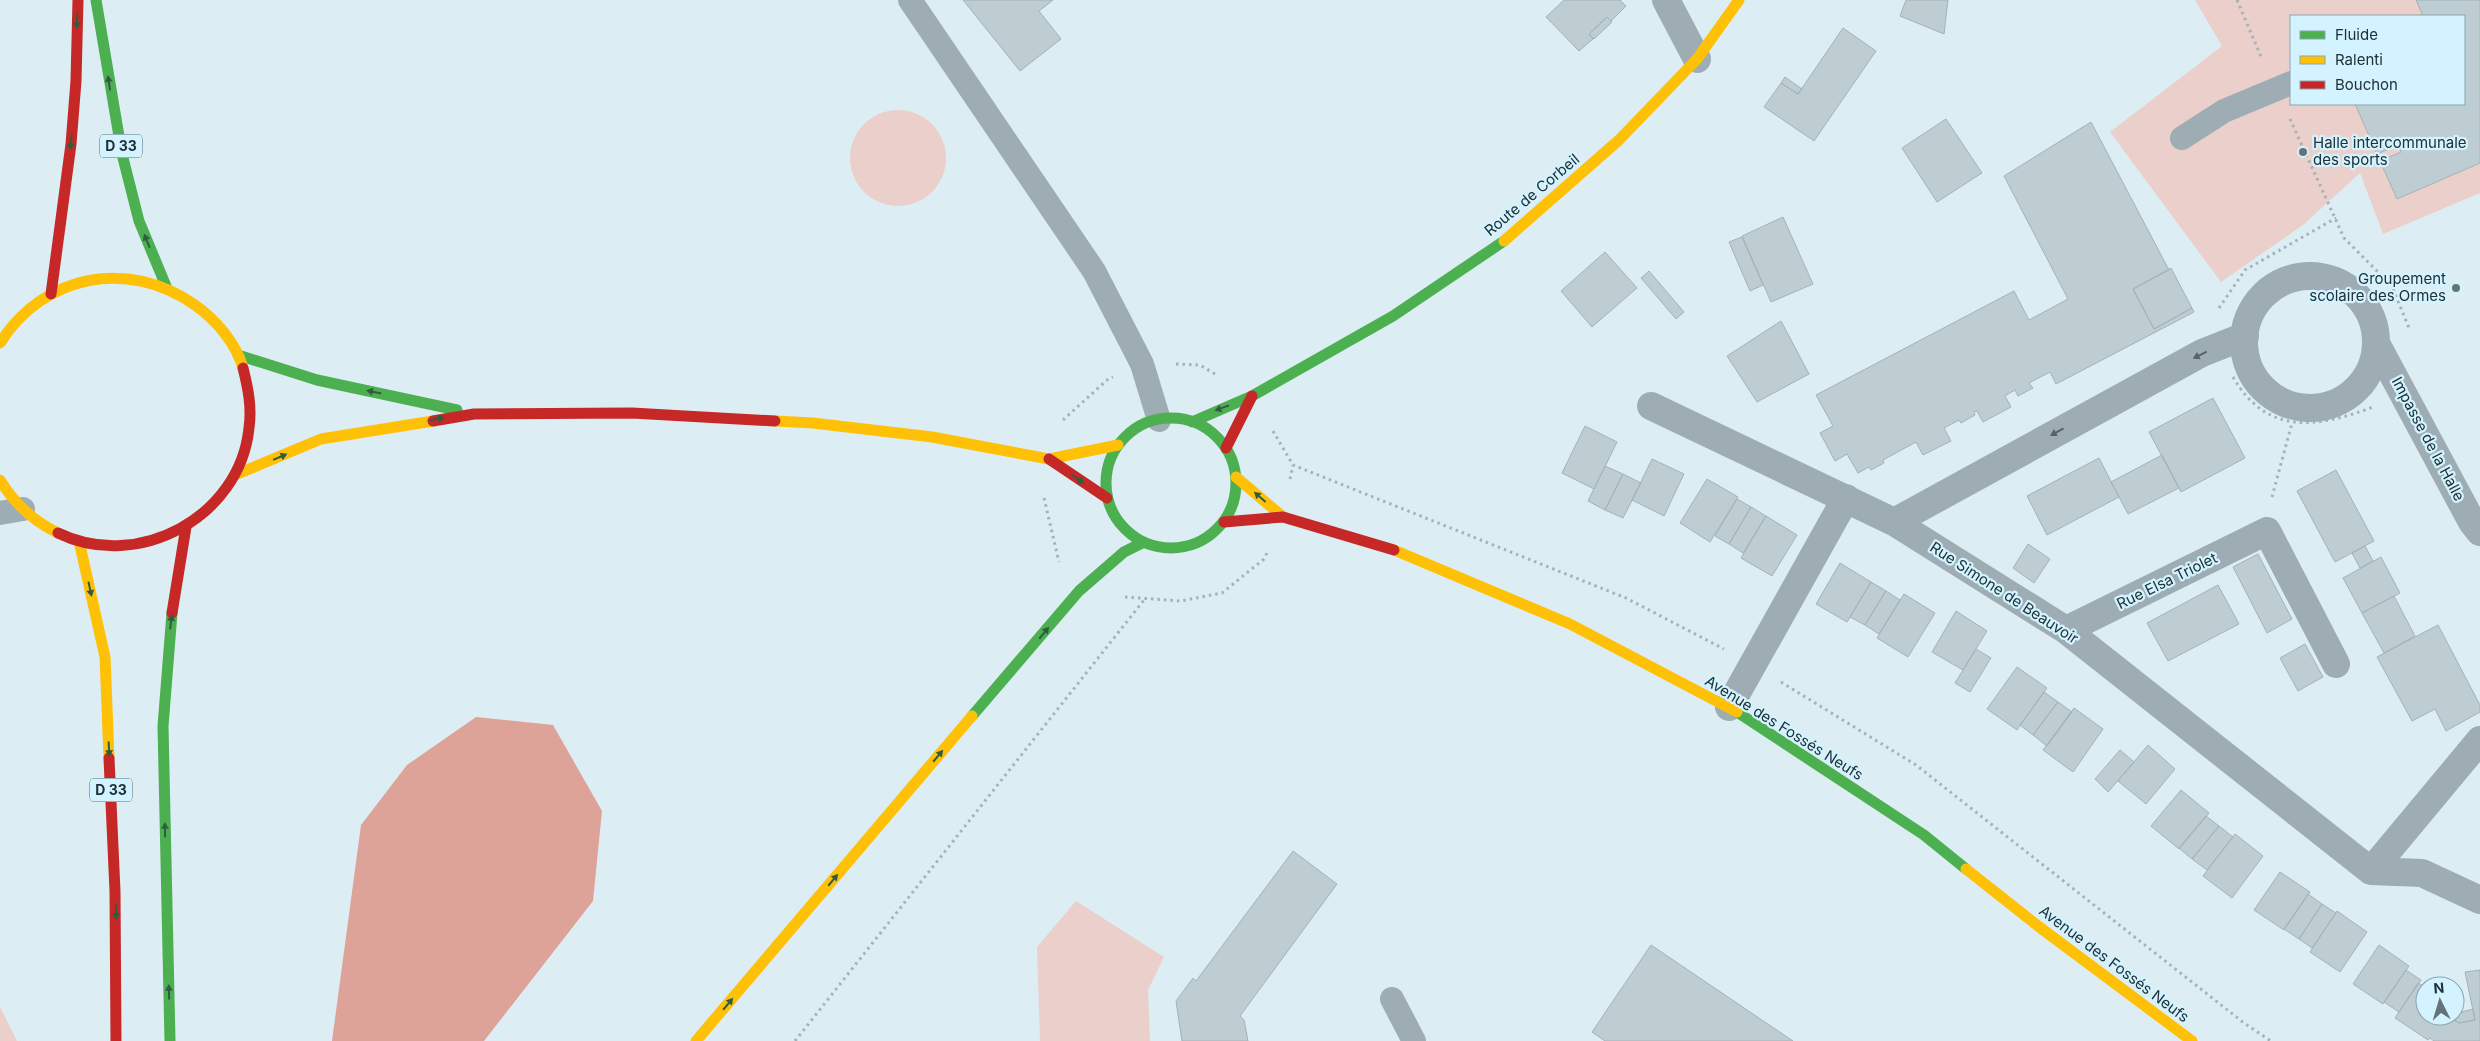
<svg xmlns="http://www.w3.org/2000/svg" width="2480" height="1041" viewBox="0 0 2480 1041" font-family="Inter,sans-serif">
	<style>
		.green { fill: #eacfca; fill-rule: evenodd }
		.water { fill: #dda398 }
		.building { fill: #bdcdd2; stroke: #a3b2b8 }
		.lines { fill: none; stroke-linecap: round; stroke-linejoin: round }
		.path { stroke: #a5b2b8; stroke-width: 3; stroke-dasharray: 2.5 4; stroke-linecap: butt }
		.lane { stroke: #9dadb3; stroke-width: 24 }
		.street { stroke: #9dadb3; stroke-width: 28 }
		.fast { stroke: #4caf50; stroke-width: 11 }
		.slow { stroke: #ffc107; stroke-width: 11 }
		.jam { stroke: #c62828; stroke-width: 11 }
		.oneway { fill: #305d40 }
		.oneway2 { fill: #536369 }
		.poi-dot { fill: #627379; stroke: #d2f3ff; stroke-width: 2 }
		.labels { text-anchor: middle; stroke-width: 4.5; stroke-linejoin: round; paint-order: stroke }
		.shield { fill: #d2f3ff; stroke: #566b73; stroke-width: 1 }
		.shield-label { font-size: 14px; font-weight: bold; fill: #213137 }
		.poi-label { font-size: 15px; fill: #213137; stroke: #d2f3ff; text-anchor: start }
		.street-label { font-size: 15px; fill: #213137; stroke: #d2f3ff }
	</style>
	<rect width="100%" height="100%" fill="#dceef4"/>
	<!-- green -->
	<path class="green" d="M2195,0h285v193l-97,41 -23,-61 -57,52 -82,57 -111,-150 112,-86zM2291,16h173v88h-173z
		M850 158a48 48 0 1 1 96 0a48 48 0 1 1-96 0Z
		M1076,901l88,56 -16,33 2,51h-110l-3,-94z
		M0,1007l17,34h-17z"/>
	<!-- water -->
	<path class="water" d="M476,717l77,8 49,86 -9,90 -109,140h-152l29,-216 46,-60z"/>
	<!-- building -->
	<path class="building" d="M963,0h90l-14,11 22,28 -41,32z
		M1564,0h56l6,6 -15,15 -4,-4 -18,17 4,5 -14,12 -33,-34z
		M1906,0h42l-4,34 -44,-18z
		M2416,0h64v163l-83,36 -17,-38 21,-9 -3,-7 -21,9 -22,-50h109v-88h-41z
		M1607,17l5,5 -18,17 -5,-5z
		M1843,28l33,23 -62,90 -50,-34 17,-24 17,11z
		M1785,77l17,12 -4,5 -17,-11z
		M1946,119l36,54 -45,29 -35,-54z
		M2091,122l78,148 -36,19 21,40 38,-21 2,4 -138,72 -6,-12 -21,11 4,5 -15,8 -3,-6 -10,6 6,11 -28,15 -6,-11 -3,1 1,3 -14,8 -2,-3 -15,8 7,13 -28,14 -7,-13 -33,18 1,3 -13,7 -2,-3 -11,6 -11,-19 -12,7 -15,-28 13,-7 -17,-31 198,-104 15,29 39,-21 -64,-123z
		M1783,217l30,67 -42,18 -29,-66z
		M1742,237l21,48 -13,6 -21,-49z
		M1605,252l32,36 -45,39 -31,-36z
		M2171,268l21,40 -38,21 -21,-40z
		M1649,271l35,41 -8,7 -35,-41z
		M1781,321l28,53 -52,28 -30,-46z
		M2213,398l32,60 -64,34 -32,-60z
		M1585,426l32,16 -23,47 -32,-16z
		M2162,455l17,33 -51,26 -17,-32z
		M2099,458l20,39 -72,38 -20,-39z
		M1652,459l32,15 -20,42 -32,-16z
		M1605,466l18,8 -18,36 -17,-9z
		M2336,470l38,71 -39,21 -38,-71z
		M1623,474l18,9 -18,35 -18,-8z
		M1707,479l31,18 -28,45 -30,-19z
		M1737,499l14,8 -22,37 -14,-8z
		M1751,507l15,9 -23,37 -14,-9z
		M1766,516l31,19 -25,41 -31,-18z
		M2028,544l22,15 -16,24 -21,-15z
		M2365,546l8,15 -13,7 -8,-15z
		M2258,554l34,65 -25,14 -34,-66z
		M2381,557l19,36 -38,20 -19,-35z
		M1840,563l31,19 -24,40 -31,-18z
		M1871,582l15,9 -21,34 -15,-8z
		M2218,585l21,39 -71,37 -21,-38z
		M1886,591l14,9 -21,34 -14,-9z
		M1904,594l31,19 -27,44 -31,-19z
		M2394,596l21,40 -31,17 -22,-40z
		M1956,611l31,20 -24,39 -31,-18z
		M2438,625l42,80v7l-34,19 -11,-22 -23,12 -35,-64z
		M2305,644l18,33 -25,14 -18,-33z
		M1976,649l15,9 -21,34 -15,-9z
		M2017,667l30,21 -30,42 -30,-21z
		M2044,692l14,10 -25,33 -13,-10z
		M2058,702l14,10 -25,34 -14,-11z
		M2074,708l29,21 -30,43 -30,-22z
		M2148,745l27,24 -29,35 -28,-23z
		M2120,750l14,12 -26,30 -13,-13z
		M2181,790l28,23 -30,36 -28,-23z
		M2206,816l13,10 -27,33 -13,-11z
		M2219,826l14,11 -26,33 -15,-11z
		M2235,834l28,22 -31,42 -29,-22z
		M1293,851l44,33 -97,132 4,4 4,21h-66l-6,-40 17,-23 3,3z
		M2280,872l30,20 -26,38 -30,-20z
		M2308,894l14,10 -23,35 -15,-10z
		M2322,904l14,9 -24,35 -13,-9z
		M2337,911l30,21 -27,40 -30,-20z
		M1651,945l142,96h-188l-13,-9z
		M2379,945l30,21 -26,38 -30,-20z
		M2406,970l15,10 -22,32 -15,-10z
		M2480,970v71h-46l-4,-3 -2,2 -33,-22 23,-35 7,4v29h23l11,7 16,-3 -10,-48z
		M2455,1008l6,4 12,-3 2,11 -16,3 -11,-7h7z"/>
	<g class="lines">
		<!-- path -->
		<path class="path" d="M2237,0l25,59
			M2290,119l54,119 48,48 17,42
			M2219,308l26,-38 91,-52
			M1176,364l24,1 15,9
			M2233,377c34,59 84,51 140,30
			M1063,420l44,-40 6,-3
			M1273,431l20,34 333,133 98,51
			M1290,479l3,-14
			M2272,497l20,-74
			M1044,498l15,64
			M1125,597l56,4 41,-8 42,-34 3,-6
			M1781,682l135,83 328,258 27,18
			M795,1041l349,-441"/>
		<!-- lane -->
		<path class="lane" d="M910,0l184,271 48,93 17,56
			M2182,138l42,-27 67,-28
			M0,513l23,-4
			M1392,999l22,42"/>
		<!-- street -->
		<path class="street" d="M1666,0l31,59
			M2244 342a66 66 0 1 1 132 0a66 66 0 1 1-132 0Z
			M2377,345l95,177 8,10
			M1651,406l243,116 172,108 305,241 109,-131
			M1894,522l308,-169 43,-17
			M2066,630l201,-99 69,133
			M1729,707l117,-209
			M2371,871l51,2 58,27"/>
		<!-- fast -->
		<path class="fast" d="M96,0l26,154 17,67 27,65
			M238,355l79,25 140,30
			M1106 483a65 65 0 1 1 130 0a65 65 0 1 1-130 0Z
			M1192,422l60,-26 141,-80 111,-75
			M1737,712l187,123 42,34
			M972,716l107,-125 45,-39 20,-10
			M170,1041l-7,-315 9,-113"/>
		<!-- slow -->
		<path class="slow" d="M1504,241l115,-101 78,-81 42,-59
			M0,343c44,-69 128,-85 195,-38 21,15 41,38 48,63
			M775,421l38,2 119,14 117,22 69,-14
			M235,475l86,-36 112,-18
			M1236,477l47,40
			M0,480c14,23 33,41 58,53
			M79,541l26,116 4,101
			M1394,550l176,74 167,88
			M1966,869l72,57 154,115
			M696,1041l276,-325"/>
		<!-- jam -->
		<path class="jam" d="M51,294l20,-150 5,-63 2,-81
			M433,421l41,-7 158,-1 143,8
			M1226,448l26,-52
			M1049,459l58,39
			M1224,522l59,-5 111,33
			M58,533c80,39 182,-16 191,-105 3,-21 -1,-40 -6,-60
			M172,613l14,-86
			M109,758l6,133 1,150"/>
	</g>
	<!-- one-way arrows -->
	<defs><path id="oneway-solid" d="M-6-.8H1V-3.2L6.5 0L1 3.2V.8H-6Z" transform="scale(1.25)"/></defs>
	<g class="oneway">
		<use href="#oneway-solid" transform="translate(77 21) rotate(92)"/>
		<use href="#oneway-solid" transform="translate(109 83) rotate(-99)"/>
		<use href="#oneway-solid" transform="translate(71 142) rotate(96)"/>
		<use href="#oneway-solid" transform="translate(147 241) rotate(-112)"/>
		<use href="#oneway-solid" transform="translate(374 392) rotate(-168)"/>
		<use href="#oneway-solid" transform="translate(1222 408) rotate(160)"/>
		<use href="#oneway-solid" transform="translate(437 419) rotate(-9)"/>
		<use href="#oneway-solid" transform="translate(280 457) rotate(-23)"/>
		<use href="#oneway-solid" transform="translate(1078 479) rotate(35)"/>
		<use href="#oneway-solid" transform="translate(1260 497) rotate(-139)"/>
		<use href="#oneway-solid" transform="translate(90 589) rotate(78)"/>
		<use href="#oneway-solid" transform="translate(171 622) rotate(-83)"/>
		<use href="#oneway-solid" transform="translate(1044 633) rotate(-50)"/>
		<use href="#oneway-solid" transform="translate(109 749) rotate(87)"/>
		<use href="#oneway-solid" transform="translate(938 756) rotate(-50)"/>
		<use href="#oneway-solid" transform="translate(165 830) rotate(-91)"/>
		<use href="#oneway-solid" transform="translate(833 880) rotate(-50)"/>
		<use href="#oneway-solid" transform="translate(116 912) rotate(90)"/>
		<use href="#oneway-solid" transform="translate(169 992) rotate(-91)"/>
		<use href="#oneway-solid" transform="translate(728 1004) rotate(-50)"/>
	</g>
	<g class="oneway2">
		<use href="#oneway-solid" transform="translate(2200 355) rotate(154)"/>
		<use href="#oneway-solid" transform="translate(2057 432) rotate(151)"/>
	</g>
	<!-- markers -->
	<g class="poi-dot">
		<circle cx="2303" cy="152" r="5"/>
		<circle cx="2456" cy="288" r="5"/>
	</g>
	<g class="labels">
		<!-- shield labels -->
		<g class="shield">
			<rect x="100" y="134.5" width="42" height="23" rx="4"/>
			<rect x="90" y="778.5" width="42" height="23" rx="4"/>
		</g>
		<g class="shield-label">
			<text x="121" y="151">D 33</text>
			<text x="111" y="795">D 33</text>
		</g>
		<!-- poi labels -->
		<g class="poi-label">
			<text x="2313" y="148">Halle intercommunale<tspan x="2313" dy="17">des sports</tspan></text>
			<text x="2446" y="284" text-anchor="end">Groupement<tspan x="2446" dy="17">scolaire des Ormes</tspan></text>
		</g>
		<!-- street labels -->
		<g class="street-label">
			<text transform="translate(1532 195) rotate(-40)" y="5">Route de Corbeil</text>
			<text transform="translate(2428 439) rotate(62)" y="5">Impasse de la Halle</text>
			<text transform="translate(2167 581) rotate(-26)" y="5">Rue Elsa Triolet</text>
			<text transform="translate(2004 593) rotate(33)" y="5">Rue Simone de Beauvoir</text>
			<text transform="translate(1784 728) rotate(32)" y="5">Avenue des Fossés Neufs</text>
			<text transform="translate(2114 964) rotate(37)" y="5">Avenue des Fossés Neufs</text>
		</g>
	</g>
	<!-- legend -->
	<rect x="2290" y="15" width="175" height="90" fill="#d2f3ff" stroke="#8ba5af"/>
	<rect x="2300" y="31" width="25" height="8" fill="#4caf50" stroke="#8ba5af"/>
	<text x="2335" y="40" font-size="15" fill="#213137">Fluide</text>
	<rect x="2300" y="56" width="25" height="8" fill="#ffc107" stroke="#8ba5af"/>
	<text x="2335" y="65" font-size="15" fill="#213137">Ralenti</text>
	<rect x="2300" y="81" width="25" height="8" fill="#c62828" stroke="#8ba5af"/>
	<text x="2335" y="90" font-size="15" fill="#213137">Bouchon</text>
	<!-- north arrow -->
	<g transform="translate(2440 1001) rotate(355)"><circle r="24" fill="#d2f3ff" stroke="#8ba5af"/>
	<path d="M0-4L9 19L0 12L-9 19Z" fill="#627379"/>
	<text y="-8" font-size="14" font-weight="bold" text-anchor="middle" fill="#213137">N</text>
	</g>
</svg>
